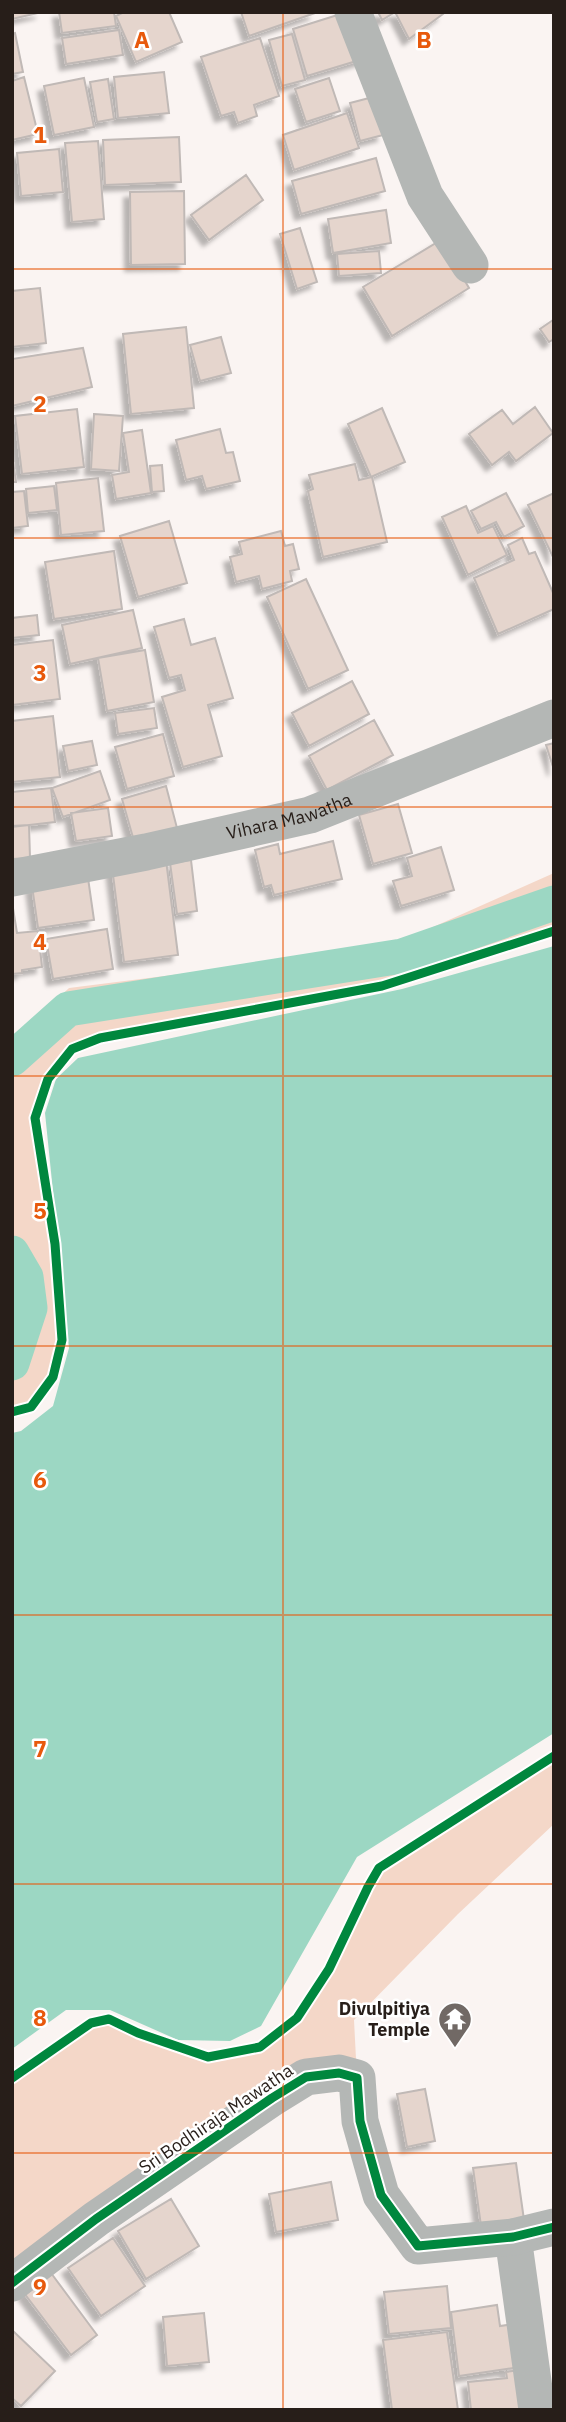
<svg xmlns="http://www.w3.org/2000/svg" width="566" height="2422" viewBox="0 0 566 2422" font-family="'IBM Plex Sans',sans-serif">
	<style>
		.green { fill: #f4d7c8 }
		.water { fill: #9cd7c3 }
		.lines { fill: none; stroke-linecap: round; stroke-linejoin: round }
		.canal { stroke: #9cd7c3; stroke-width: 35 }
		.building { fill: #e5d5cd; stroke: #c0b9b6; stroke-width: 2; filter: url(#shadow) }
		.minor { stroke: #b4b7b5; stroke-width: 37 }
		.cycleway-casing { stroke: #fff; stroke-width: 13 }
		.cycleway { stroke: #00873e; stroke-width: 9 }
		.grid { fill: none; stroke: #e8590c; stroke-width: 2; stroke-opacity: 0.55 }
		.labels { text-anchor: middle; stroke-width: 5; stroke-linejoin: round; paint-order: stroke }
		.street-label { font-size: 18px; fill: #271e19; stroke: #fff }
		.poi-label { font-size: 18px; font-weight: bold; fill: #271e19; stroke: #fff; text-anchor: end }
		.grid-label { font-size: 23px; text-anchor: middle; font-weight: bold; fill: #e8590c; stroke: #fff; stroke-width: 5; stroke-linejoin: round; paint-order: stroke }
	</style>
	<defs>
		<filter id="shadow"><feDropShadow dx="-6" dy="6" stdDeviation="2" flood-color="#0004"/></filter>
	</defs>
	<rect width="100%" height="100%" fill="#faf4f2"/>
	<!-- green -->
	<path class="green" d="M554,873v58l-172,55 -282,52 -28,11 -24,30 -13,39 20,126 7,96 -9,37 -22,30 -19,5v-370l57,-54 317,-40z
		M554,1756v68l-96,90 -104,106 3,58 -18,-5 -327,210v-205l79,-55 18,-4 29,14 70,24 52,-10 37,-29 32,-49 39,-82 11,-19z"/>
	<!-- water -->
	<path class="water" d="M554,946v787l-197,124 -96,169 -31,15 -52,-1 -68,-30h-44l-54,39v-616l9,-2 32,-25 16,-58 -24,-235 11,-34 22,-21 324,-69z"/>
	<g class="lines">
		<!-- canal -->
		<path class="canal" d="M12,1059l56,-50 334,-53 152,-53
			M12,1253l14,24 4,31 -18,55"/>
	</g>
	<!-- building -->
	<path class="building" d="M12,12h30l-30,7z
		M59,12h55l2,14 -54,7z
		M124,12h45l13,30 -46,20 -20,-46z
		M241,12h73l1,1 -66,23z
		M347,12l16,47 -56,17 -14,-47z
		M378,12h17l-13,8z
		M395,12h47l1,2 -34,25z
		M119,30l4,25 -57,9 -4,-26z
		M15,33l8,39 -11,2v-40z
		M292,34l13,46 -23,6 -13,-46z
		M260,38l19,58 -25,9 3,11 -19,7 -4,-11 -13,4 -20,-59z
		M164,72l5,41 -51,5 -4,-41z
		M24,77l14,57 -26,6v-59z
		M84,78l10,49 -40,8 -10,-49z
		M329,78l11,33 -34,11 -11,-33z
		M108,79l6,40 -17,3 -7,-40z
		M373,97l10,38 -23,6 -10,-38z
		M347,113l12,35 -65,22 -11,-35z
		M179,137l2,45 -76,3 -2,-45z
		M98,141l6,78 -32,3 -7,-79z
		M59,149l4,43 -42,4 -4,-43z
		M376,158l9,33 -84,23 -9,-33z
		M246,175l17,25 -54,40 -18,-25z
		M184,191l1,73 -54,1 -1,-73z
		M386,210l5,33 -58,10 -5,-34z
		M300,228l17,54 -20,7 -17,-55z
		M441,240l28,48 -77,48 -29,-49z
		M379,251l2,22 -42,3 -2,-22z
		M40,288l6,55 -34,4v-56z
		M553,320l1,19 -5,3 -9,-13z
		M186,327l8,81 -63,6 -8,-80z
		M221,337l10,36 -31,8 -10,-36z
		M83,348l9,39 -80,19v-47z
		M535,407l18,26 -37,28 -7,-9 -17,13 -23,-31 33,-24 11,14z
		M382,408l23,54 -34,15 -23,-53z
		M77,409l7,58 -62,7 -7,-58z
		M94,414l29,2 -4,55 -28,-2z
		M220,429l6,24 7,-1 7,29 -34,8 -4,-13 -16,4 -10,-40z
		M142,430l9,63 -35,6 -4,-24 17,-3 -6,-39z
		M12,455l4,27h-4z
		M355,464l4,16 13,-3 15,65 -64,15 -15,-66 5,-2 -4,-14z
		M162,465l2,26 -12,1 -2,-26z
		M98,478l6,53 -43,4 -5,-52z
		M54,486l3,24 -29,3 -2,-24z
		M24,491l4,35 -16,2v-36z
		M506,493l18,33 -20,11 -8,-15 -15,7 -10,-18z
		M554,493v66l-26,-54z
		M466,506l12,27 15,-7 14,29 -39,20 -26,-58z
		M169,521l18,62 -49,14 -18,-61z
		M281,531l4,15 8,-2 6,25 -9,2 2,10 -30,8 -3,-13 -23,6 -6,-25 12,-3 -3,-12z
		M522,538l7,16 6,-2 19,43v14l-56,25 -24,-56 40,-18 -6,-15z
		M114,551l8,58 -68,10 -9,-57z
		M306,579l42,91 -40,19 -41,-92z
		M133,610l9,38 -72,16 -8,-39z
		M37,615l2,20 -27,3v-20z
		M184,619l7,26 24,-7 18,60 -25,7 14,51 -39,11 -21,-70 23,-7 -4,-15 -12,3 -15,-51z
		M53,640l7,59 -48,6v-60z
		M145,650l9,52 -47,9 -9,-53z
		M352,681l17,33 -60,32 -17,-33z
		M154,708l3,20 -39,6 -3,-21z
		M53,716l7,61 -48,5v-61z
		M374,720l19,35 -66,35 -18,-34z
		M163,734l11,42 -47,13 -12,-42z
		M92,741l5,24 -29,6 -5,-25z
		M554,743v27l-8,-25z
		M100,771l10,29 -47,17 -11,-29z
		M166,786l11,42 -43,13 -12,-42z
		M51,788l4,34 -43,5v-35z
		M398,804l14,49 -39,11 -14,-49z
		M108,808l4,28 -36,5 -5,-28z
		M29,825l1,33 -18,1v-33z
		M333,841l9,38 -68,16 -3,-10 -7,2 -9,-37 23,-6 2,10z
		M441,847l13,43 -53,16 -8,-25 19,-5 -5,-18z
		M166,860l12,95 -54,7 -12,-95z
		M191,860l6,51 -20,3 -7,-51z
		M88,878l6,42 -56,8 -6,-42z
		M12,902l5,31 21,-2 4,36 -20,3v3l-10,1z
		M107,929l6,40 -60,10 -7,-40z
		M425,2089l10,52 -28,6 -10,-53z
		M516,2163l8,57 -43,6 -8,-58z
		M331,2182l7,38 -62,12 -7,-38z
		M171,2199l28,47 -53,33 -28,-48z
		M113,2238l32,48 -44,30 -33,-48z
		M51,2273l46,62 -26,20 -47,-62z
		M447,2286l4,42 -62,6 -5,-42z
		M497,2305l3,21 14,-2 6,43 -61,9 -8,-64z
		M204,2313l5,49 -42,4 -4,-49z
		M12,2330l43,41 -34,35 -9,-8z
		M447,2332l11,78h-66l-9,-70z
		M520,2370l4,39 -53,1 -3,-28 39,-4 -1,-6z"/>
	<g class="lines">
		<!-- minor -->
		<g class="minor">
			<path d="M353,12l72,184 45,69"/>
			<path id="s1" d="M12,878l134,-26 164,-37 244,-97"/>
			<path d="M513,2237l24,173"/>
			<path d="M12,2283l84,-64 176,-121 34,-21 33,-4 18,5 3,43 21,74 37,51 95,-9 41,-10"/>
		</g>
		<!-- cycleway casing -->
		<g class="cycleway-casing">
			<path id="cycleway" d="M12,1412l19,-5 22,-30 9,-37 -7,-96 -20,-126 13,-39 24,-30 28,-11 282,-52 172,-55
				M12,2078l79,-55 18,-4 29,14 70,24 52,-10 37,-29 32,-49 39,-82 11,-19 175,-112
				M12,2283l84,-64 176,-121 34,-21 33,-4 18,5 3,43 21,74 37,51 95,-9 41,-10"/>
		</g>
		<!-- cycleway -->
		<use href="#cycleway" class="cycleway"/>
	</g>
	<!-- grid -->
	<path class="grid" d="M283,12v2398M12,269h542M12,538h542M12,807h542M12,1076h542M12,1346h542M12,1615h542M12,1884h542M12,2153h542"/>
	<!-- icons -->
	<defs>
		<g id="temple-pin" transform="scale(1.75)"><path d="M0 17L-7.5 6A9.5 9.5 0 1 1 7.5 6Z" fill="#716965" stroke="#fff"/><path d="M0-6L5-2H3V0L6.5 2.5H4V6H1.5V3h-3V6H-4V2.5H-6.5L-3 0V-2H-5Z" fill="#fff"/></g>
	</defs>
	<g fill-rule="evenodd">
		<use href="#temple-pin" x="455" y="2019"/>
	</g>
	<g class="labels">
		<!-- street labels -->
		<g class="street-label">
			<text dy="6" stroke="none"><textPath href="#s1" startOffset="284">Vihara Mawatha</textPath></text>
			<text transform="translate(216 2119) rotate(-34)" y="6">Sri Bodhiraja Mawatha</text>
		</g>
		<!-- poi labels -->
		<g class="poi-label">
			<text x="430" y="2015">Divulpitiya<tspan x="430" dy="21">Temple</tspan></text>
		</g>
	</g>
	<g class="grid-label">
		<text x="142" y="48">A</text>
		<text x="424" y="48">B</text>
		<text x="40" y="143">1</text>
		<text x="40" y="412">2</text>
		<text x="40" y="681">3</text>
		<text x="40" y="950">4</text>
		<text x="40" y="1219">5</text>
		<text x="40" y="1488">6</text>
		<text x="40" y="1757">7</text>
		<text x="40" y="2026">8</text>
		<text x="40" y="2295">9</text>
	</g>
	<!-- border -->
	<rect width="566" height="2422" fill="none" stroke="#271e19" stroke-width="28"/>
</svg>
